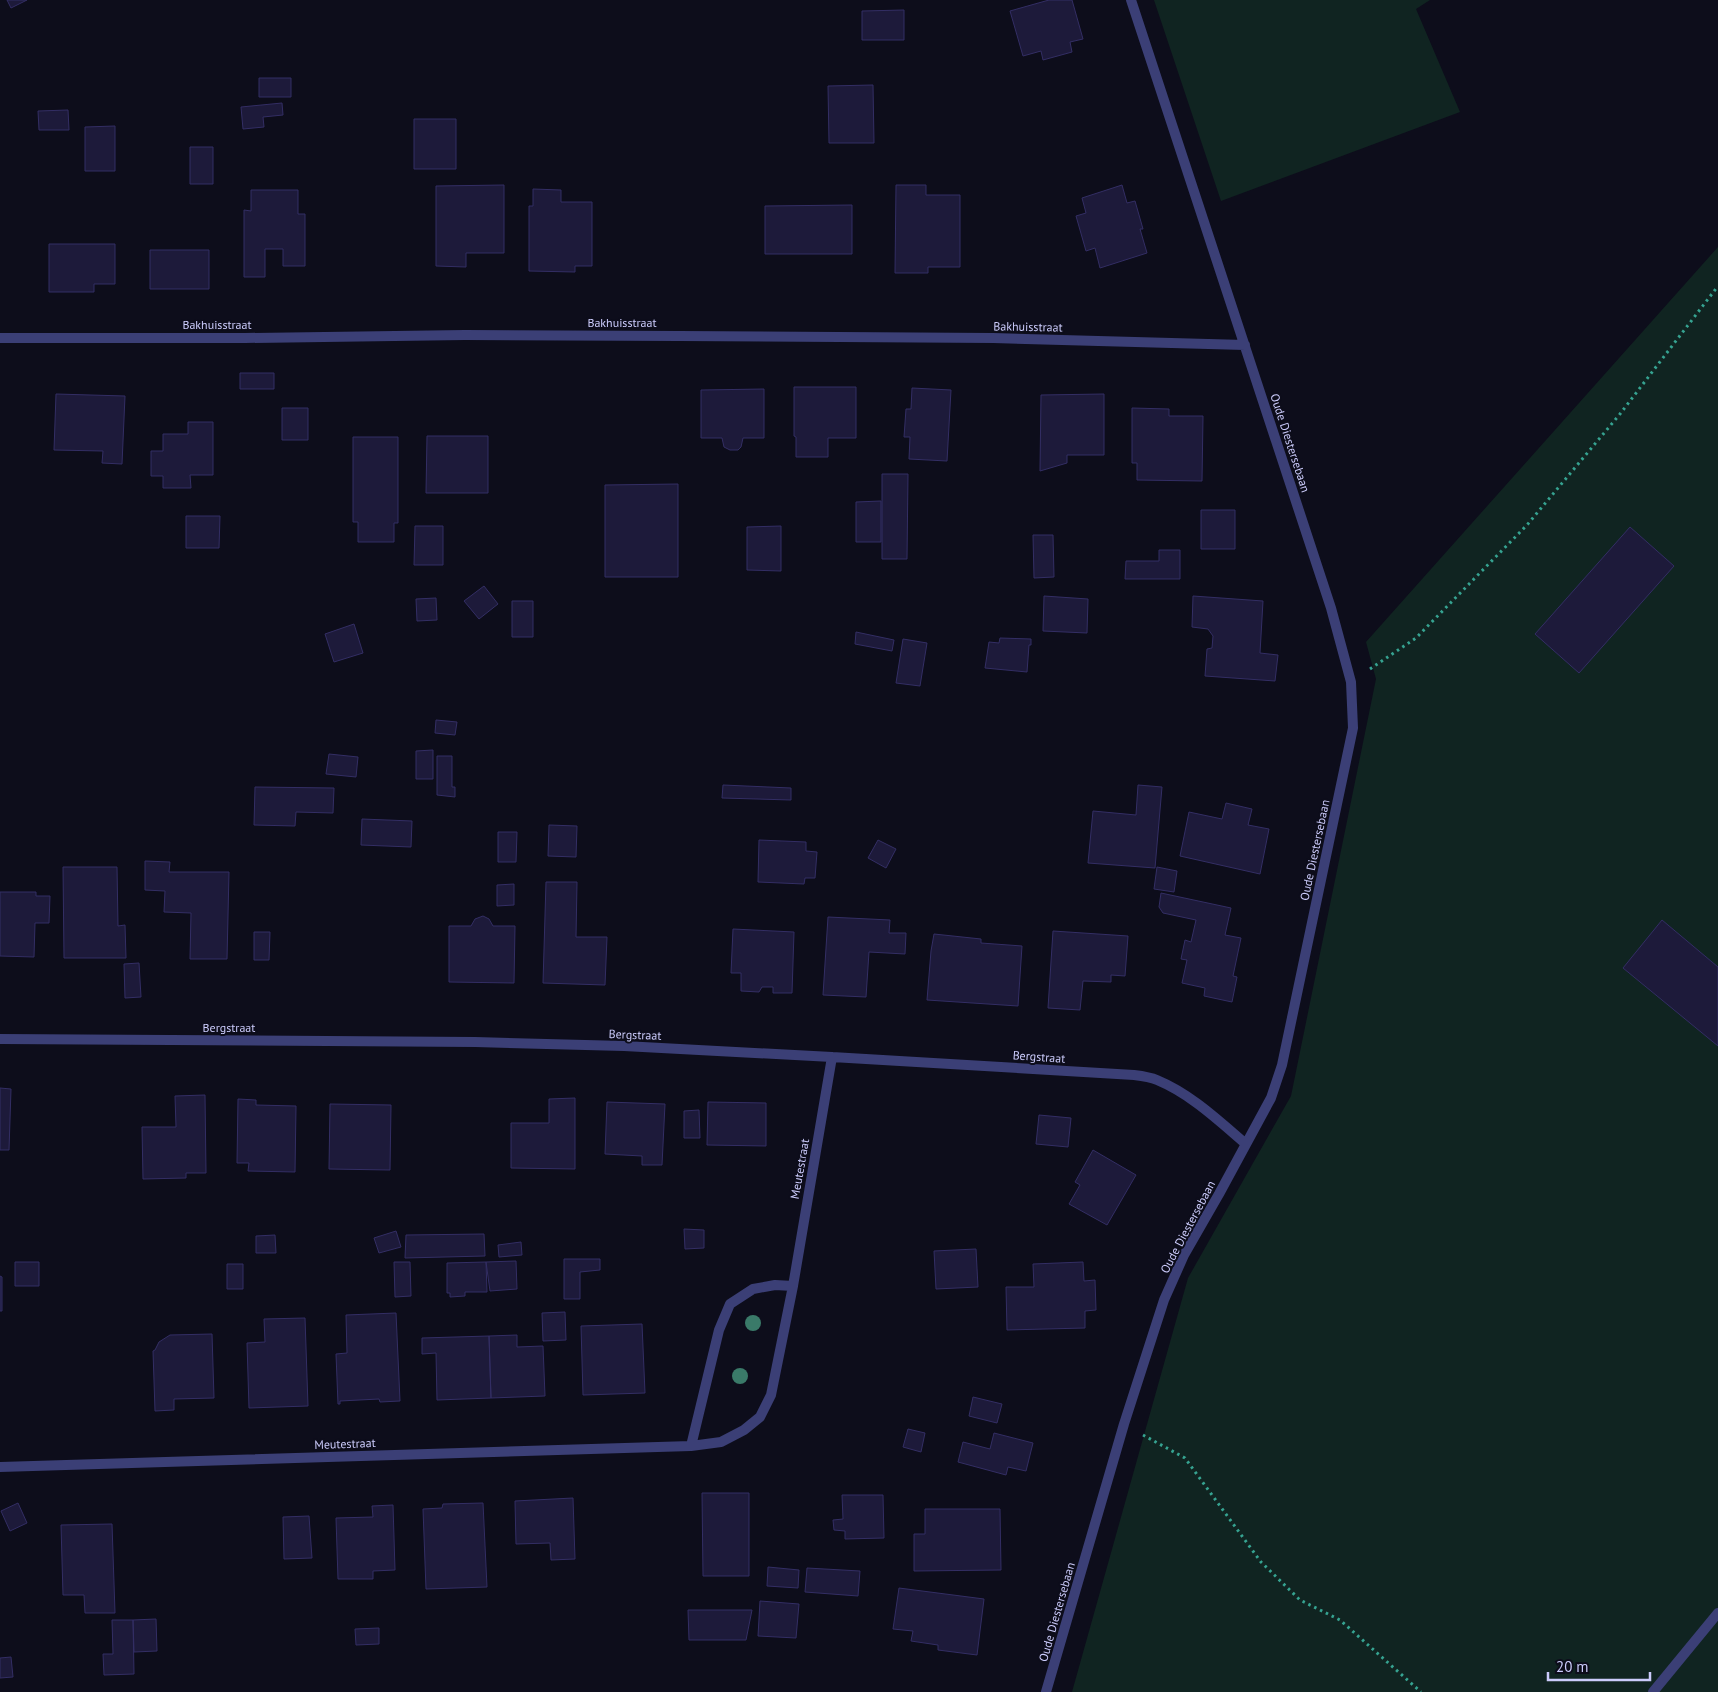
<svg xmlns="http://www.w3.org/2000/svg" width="1718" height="1692" viewBox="0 0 1718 1692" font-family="'PT Sans',sans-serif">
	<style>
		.green { fill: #102421 }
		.building { fill: #1d1a3a; stroke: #332e64 }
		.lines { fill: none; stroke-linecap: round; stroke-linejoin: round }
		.path { stroke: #36a391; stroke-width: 3; stroke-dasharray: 2.5 4; stroke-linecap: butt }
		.minor { stroke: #3b3f76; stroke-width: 10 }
		.tree { fill: #3a7a69 }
		.labels { text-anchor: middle; stroke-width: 4; stroke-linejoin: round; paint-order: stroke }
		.street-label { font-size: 12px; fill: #cbcbfb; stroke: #0d0d1b }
	</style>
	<rect width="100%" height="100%" fill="#0d0d1b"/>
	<!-- green -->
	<path class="green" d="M1154,0h276l-14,9 44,103 -239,89z
		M1718,247v1445h-646l116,-414 103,-182 85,-417 -10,-37z"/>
	<!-- building -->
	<path class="building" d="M7,0h20l-16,8z
		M1049,0h23l11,39 -13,3 2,10 -29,8 -2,-9 -18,5 -13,-45z
		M904,10v30h-42v-29z
		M259,78h32v19h-32z
		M873,85l1,58h-45l-1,-57z
		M282,103l1,12 -20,2 1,10 -21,2 -2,-22z
		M68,110l1,20h-30l-1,-19z
		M414,119h42v50h-42z
		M115,126v45h-30v-44z
		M190,147h23v37h-23z
		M504,185v68h-38v14l-30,-1v-80z
		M896,185h30v10h34v72h-32v6h-33z
		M1122,185l5,18 8,-2 8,28h-3l7,24 -47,15 -5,-20 -9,3 -10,-35 10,-3 -4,-15z
		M533,189l28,1v12h31v64h-17v6l-46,-1v-65h4z
		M251,190h47v24h7v52h-22v-17h-18v28h-21v-67l7,1z
		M852,205v49h-87v-48z
		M49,244h66v40h-21v8h-45z
		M150,250h59v39h-59z
		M240,373h34v16h-34z
		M794,387h62v51h-28v19h-32v-20l-2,-1z
		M912,388l39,2 -4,71 -38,-2 1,-22h-6l2,-28h5z
		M764,389v49h-21l-2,9 -3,3h-8l-6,-3 -2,-9h-21v-48z
		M56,394l69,2 -3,68 -20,-1 1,-12 -49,-1z
		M1104,394v61h-37v8l-27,8 1,-76z
		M282,408h26v32h-26z
		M1132,408l37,1v7h34l-1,65 -65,-1v-17h-5z
		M188,422h25v53h-23l1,13h-28v-12h-12v-25h12v-17h25z
		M427,436h61v57h-62z
		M353,437h45v86h-4v19h-36v-20h-5z
		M882,474h26l-1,85h-25z
		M678,484v93h-73v-92z
		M881,501v41h-25v-40z
		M1201,510h34v39h-34z
		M186,516h34l-1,32h-33z
		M415,526h28v39h-29z
		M781,526v45l-34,-1v-43z
		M1630,527l44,39 -95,107 -44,-39z
		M1033,535h20l1,42 -20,1z
		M1159,550h21v29h-55l1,-18h33z
		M484,586l14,18 -19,15 -15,-18z
		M1044,596l44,3 -1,34 -44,-2z
		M1193,596l70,5 -3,52 18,2 -3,26 -70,-5 2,-27 5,-1 1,-12 -5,-7 -16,-2z
		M436,598l1,22 -20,1 -1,-22z
		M512,601h21v36h-21z
		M354,624l9,29 -29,9 -9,-28z
		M856,632l38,8 -2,11 -37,-7z
		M1000,638l31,1v6h-2l-2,27 -42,-4 4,-26 10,1z
		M903,639l24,4 -7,43 -24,-3z
		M436,720l21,2 -2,13 -20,-2z
		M433,750v29h-17v-28z
		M329,754l29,3 -2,20 -30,-3z
		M437,756h15v31h3v10l-18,-2z
		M723,785l68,3v12l-69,-2z
		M1138,785l24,2 -7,81 -67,-5 5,-52 43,4z
		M255,787l79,1 -1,25 -37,-1 -1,14 -41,-1z
		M1226,803l26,6 -4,16 21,4 -9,45 -80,-18 9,-44 33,7z
		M362,819l50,2 -1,26 -50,-2z
		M549,825l28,1 -1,31 -28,-1z
		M498,832h19l-1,30h-18z
		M759,840l47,2v9l11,1 -2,26h-10l-1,6 -46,-2z
		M878,840l18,9 -10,19 -18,-10z
		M145,861l25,1 -1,10h60l-2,87h-37l1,-46 -27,-1 1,-21 -20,-1z
		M63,867h54l1,59 7,-1 1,33h-62z
		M1157,867l20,4 -3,21 -20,-3z
		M546,882h31l-1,55h31l-2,48 -62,-2z
		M514,884v21l-17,1v-21z
		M0,892h36v4h14l-1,27h-14l-1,34 -34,-1z
		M1161,893l70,15 -6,27 16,3 -8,38 4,1 -5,25 -28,-6 1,-8 -23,-5 5,-23 -6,-1 4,-19 6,2 5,-22 -33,-7 -4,-6z
		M483,916l6,3 4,7h22l-1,57 -65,-1v-56h22l4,-7z
		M828,917l62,3 -1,13h17l-1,21 -36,-2 -3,45 -43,-2z
		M1662,920l56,47v79l-95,-78z
		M733,929l61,3 -2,61h-19v-6h-11l-3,5 -18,-1v-18h-10z
		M1053,931l75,5 -3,40 -14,-1v7l-28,-1 -3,29 -32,-2z
		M254,932h16l-1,28h-15z
		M934,934l47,5v4l41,3 -4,60 -91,-6 4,-49z
		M139,963l2,34 -16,1 -1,-34z
		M0,1088l11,1 -2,61h-9z
		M205,1095l1,78h-20v5l-43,1 -1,-52h34l-1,-31z
		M575,1098v71l-64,-1v-45h38v-24z
		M238,1099l18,1v5l40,1 -1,66 -47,-1 1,-8h-12z
		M607,1102l58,2 -3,61h-20v-9l-37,-2z
		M708,1102l58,1v43l-59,-1z
		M330,1104l61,1 -1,65 -61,-1z
		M699,1110l1,28h-16v-27z
		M1039,1115l32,3 -3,29 -32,-3z
		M1093,1150l43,25 -29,50 -38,-21 11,-19 -5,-3z
		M684,1229l20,1v18l-19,1z
		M396,1231l5,16 -22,6 -5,-15z
		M484,1234l1,22 -80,2 1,-23z
		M275,1235l1,18h-20v-17z
		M521,1242l1,13 -23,2 -1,-12z
		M976,1249l2,38 -42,2 -2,-38z
		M564,1259h36v11l-20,2v27h-16z
		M516,1261l1,28 -27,2 -4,-29z
		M15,1262h24v24h-24z
		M394,1262h16l1,34 -16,1z
		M486,1262l1,30h-22v4l-15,1v-4h-3v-30z
		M1083,1262l1,19 11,-1 1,30 -11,1v17l-78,2 -1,-43h28l-1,-23z
		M227,1264h16v25h-16z
		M0,1276l2,1v34h-2z
		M565,1312l1,28 -23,1 -1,-28z
		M396,1313l4,88 -20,1 -1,-3 -39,2v3h-2l-2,-50 11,-1 -1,-38z
		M305,1318l3,88 -59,2 -2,-65 18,-1 -1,-23z
		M642,1324l3,69 -62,2 -2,-69z
		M212,1334l2,64 -40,1v11l-19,1 -2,-60 2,-1 4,-8 11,-7z
		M517,1335v12l26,-1 2,50 -54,2 -2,-62z
		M489,1336l2,62 -54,2 -1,-47 -14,1v-16z
		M973,1397l29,7 -5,19 -28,-7z
		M908,1429l17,4 -4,19 -18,-5z
		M994,1433l39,10 -7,28 -18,-4 -2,8 -48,-13 5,-20 27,7z
		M702,1493h47v83h-46z
		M842,1495h41l1,43 -39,1v-8l-11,-1 -1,-10 10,-1z
		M573,1498l2,61 -24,1 -1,-17 -34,1 -1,-43z
		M18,1503l9,20 -17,8 -9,-20z
		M483,1503l4,84 -61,2 -3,-80 19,-1 1,-4z
		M393,1505l2,65 -22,1v8h-35l-2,-61 37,-1 -1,-11z
		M925,1509h75l1,61 -87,1v-37h11z
		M309,1516l3,42 -28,1 -1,-42z
		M112,1524l3,89h-30l-1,-18h-21l-2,-70z
		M768,1567l31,3 -1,18 -31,-2z
		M807,1568l53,3 -2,25 -53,-4z
		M899,1588l85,11 -7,56 -39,-5v-5l-27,-4 2,-10 -20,-2z
		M760,1601l39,3 -3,34 -38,-2z
		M688,1610h64l-6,30h-57z
		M156,1619l1,32 -23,1 -1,-32z
		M112,1620h21l1,54 -30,1 -1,-21h10z
		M379,1628v16l-23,1 -1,-16z
		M11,1657l2,20 -13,1v-20z"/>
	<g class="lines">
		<!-- path -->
		<path class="path" d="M1370,669l46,-31 111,-113 93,-111 98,-128
			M1143,1435l42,23 76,104 39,38 40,20 81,72"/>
		<!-- minor -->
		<path class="minor" d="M0,338h245l220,-3 214,1 314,2 252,7
			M0,1039l475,3 149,4 208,11 302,18c8,1 16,2 23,5 34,14 62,41 89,64
			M691,1446l28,-116 11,-26 23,-15 22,-4 18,1
			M0,1467l691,-21 30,-4 23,-12 16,-13 11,-22 22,-109 39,-229
			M1046,1692l78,-268 40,-124 20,-45 35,-61 52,-96 11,-33 71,-337 -2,-46 -20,-74 -200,-608
			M1653,1692l65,-79"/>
	</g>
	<!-- trees -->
	<g class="tree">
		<circle cx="753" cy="1323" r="8"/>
		<circle cx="740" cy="1376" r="8"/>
	</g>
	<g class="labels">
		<!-- street labels -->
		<g class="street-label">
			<text x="622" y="327">Bakhuisstraat</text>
			<text x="217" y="329">Bakhuisstraat</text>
			<text transform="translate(1028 327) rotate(1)" y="4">Bakhuisstraat</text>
			<text transform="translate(1290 443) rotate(72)" y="4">Oude Diestersebaan</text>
			<text transform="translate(1315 850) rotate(-78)" y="4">Oude Diestersebaan</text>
			<text x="229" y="1032">Bergstraat</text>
			<text transform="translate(635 1035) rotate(2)" y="4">Bergstraat</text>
			<text transform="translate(1039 1057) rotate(4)" y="4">Bergstraat</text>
			<text transform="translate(800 1169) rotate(-80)" y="4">Meutestraat</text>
			<text transform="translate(1188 1227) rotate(-62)" y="4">Oude Diestersebaan</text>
			<text transform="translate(345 1444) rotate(-2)" y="4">Meutestraat</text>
			<text transform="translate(1057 1612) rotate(-74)" y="4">Oude Diestersebaan</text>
		</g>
	</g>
	<!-- scale -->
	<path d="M1548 1672v8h102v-8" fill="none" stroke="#cbcbfb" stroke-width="2.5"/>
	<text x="1556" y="1672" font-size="15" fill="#cbcbfb" stroke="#0d0d1b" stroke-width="4" paint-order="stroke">20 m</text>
</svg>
